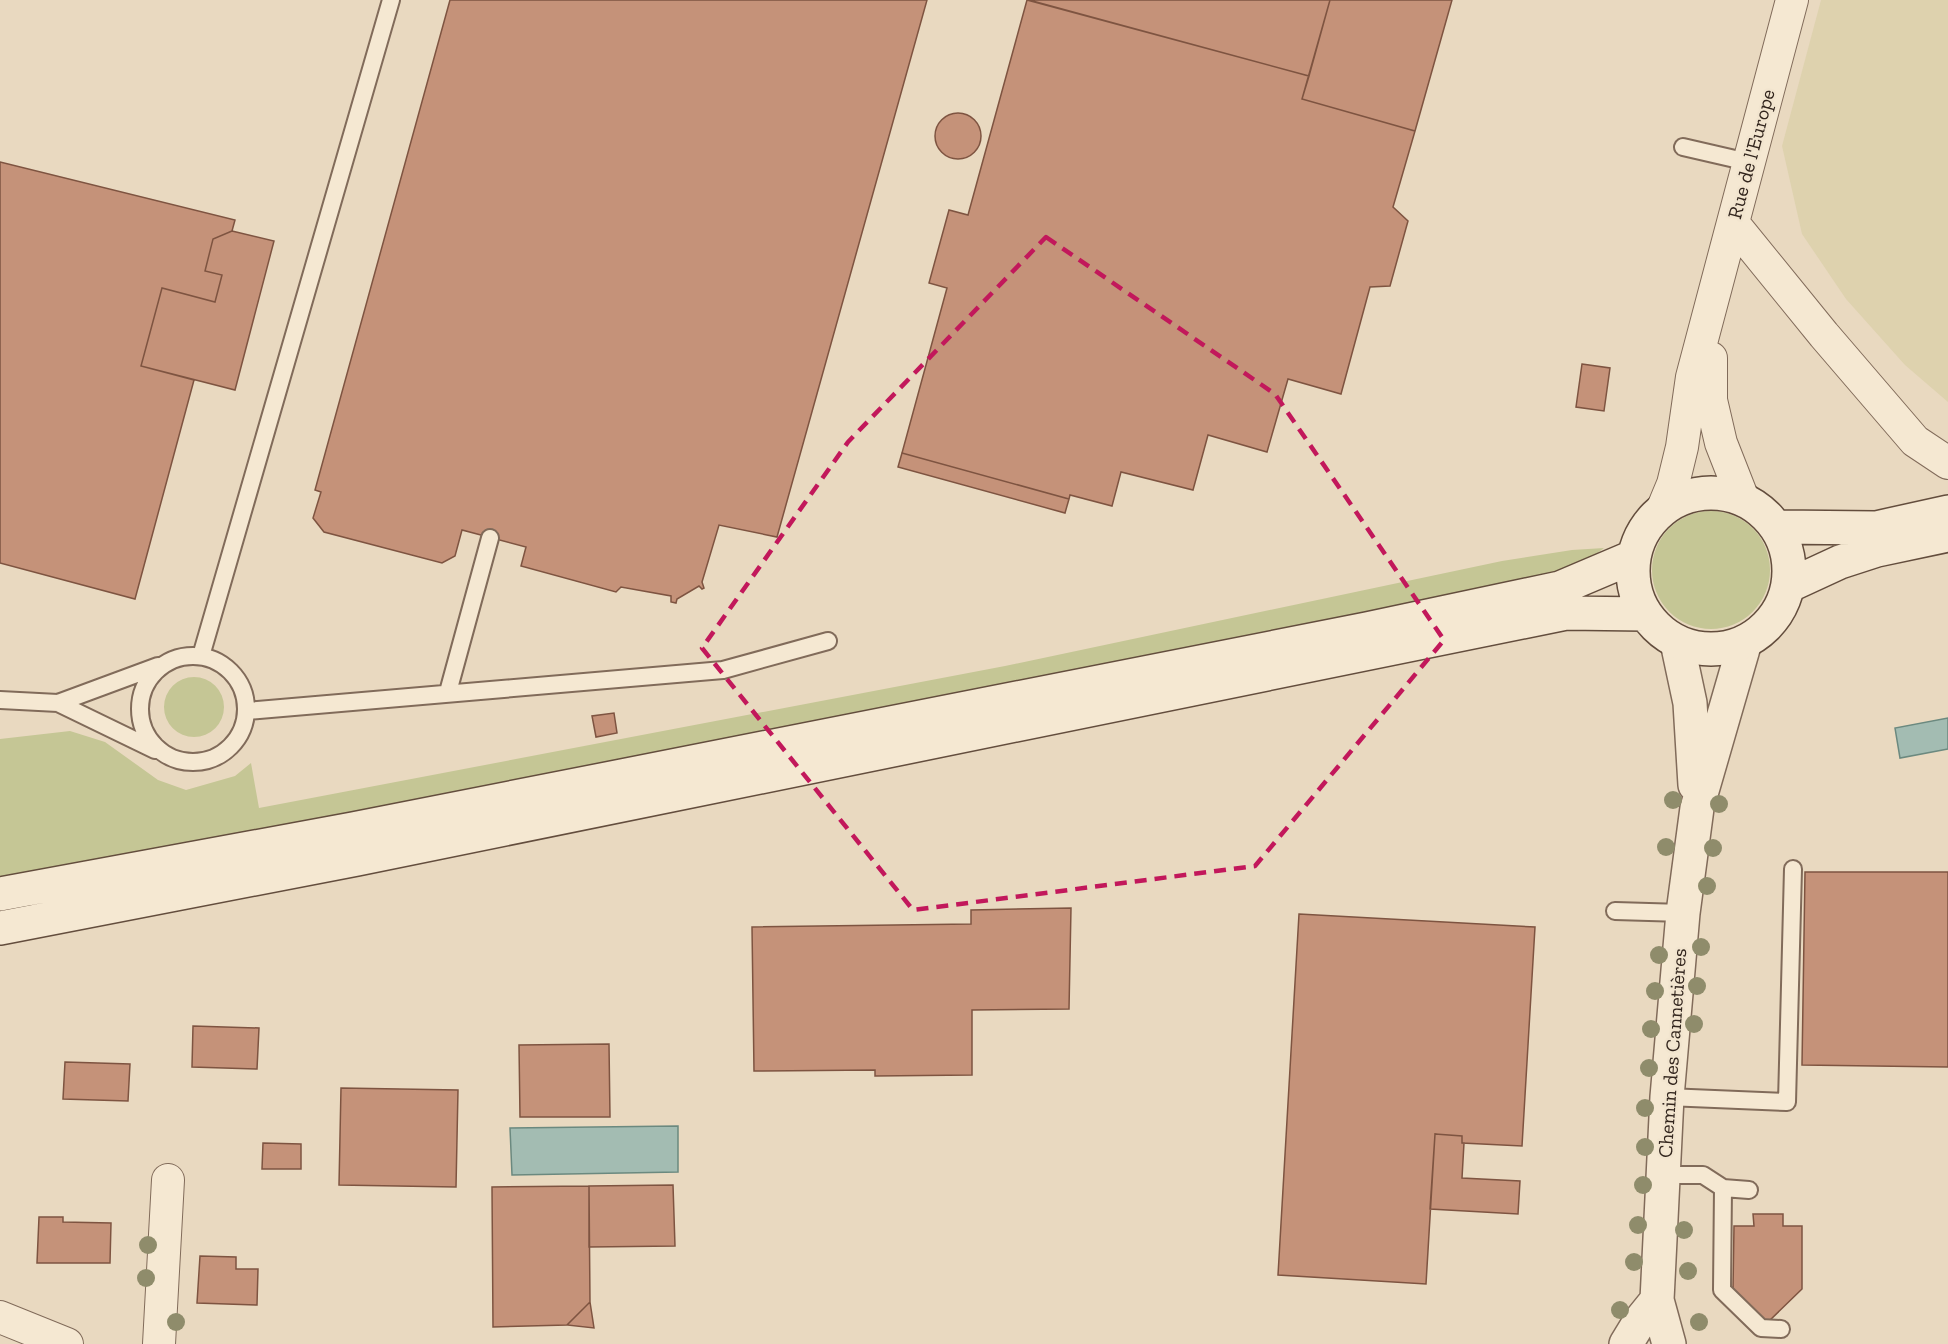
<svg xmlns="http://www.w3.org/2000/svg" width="1948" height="1344" viewBox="0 0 1948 1344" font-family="'Zilla Slab',serif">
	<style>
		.farmland { fill: #ded2ae }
		.green { fill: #c5c695 }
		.water { fill: #a3bcb2; stroke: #6b897f; stroke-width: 1.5 }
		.building { fill: #c59279; stroke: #7e5441; stroke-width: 1.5 }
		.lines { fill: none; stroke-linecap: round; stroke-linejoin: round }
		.service-casing { stroke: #816b5a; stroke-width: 20 }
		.minor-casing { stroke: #816b5a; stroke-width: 34 }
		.tertiary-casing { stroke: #816b5a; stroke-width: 36 }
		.secondary-casing { stroke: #634d3d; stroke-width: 36 }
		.service { stroke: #f5e8d2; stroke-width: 16 }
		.minor { stroke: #f5e8d2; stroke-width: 32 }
		.tertiary { stroke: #f5e8d2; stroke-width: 33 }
		.secondary { stroke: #f5e8d2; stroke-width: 33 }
		.tree { fill: #8f8c6b }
		.marked { fill: none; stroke: #c2185b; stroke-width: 4.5; stroke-dasharray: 12 8; stroke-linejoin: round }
		.labels { text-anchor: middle; stroke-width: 5; stroke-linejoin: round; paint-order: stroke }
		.street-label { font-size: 20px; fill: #32251d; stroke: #f2e5cf }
	</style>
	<rect width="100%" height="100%" fill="#e9d9c0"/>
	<!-- farmland -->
	<path class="farmland" d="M1821,0h127v402l-43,-37 -59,-66 -44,-65 -20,-88z"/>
	<!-- green -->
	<path class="green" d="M1652 570a59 59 0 1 1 118 0a59 59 0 1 1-118 0Z
		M1604,548l-28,21 -780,167 -796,151v-148l70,-8 35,11 53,38 28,10 49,-14 16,-13 8,45 746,-142 497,-105 70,-11z
		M164 707a30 30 0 1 1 60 0a30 30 0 1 1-60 0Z"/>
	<!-- water -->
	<path class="water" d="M1948,718v31l-48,9 -5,-30z
		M678,1126v46l-166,3 -2,-47z"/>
	<!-- building -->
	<path class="building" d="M450,0h477l-150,537 -58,-12 -17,57 2,6 -2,1 -3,-3 -22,13 -1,4 -5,-1v-6l-50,-9 -5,5 -95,-26 5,-19 -64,-17 -7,26 -13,7 -118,-31 -11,-14 8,-26 -6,-2z
		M1027,0l282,76 -7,23 113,32 -22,76 15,14 -18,65 -20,1 -29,107 -53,-15 -21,73 -59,-17 -15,55 -72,-18 -9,34 -42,-11 -1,4 -167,-46 45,-165 -18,-5 20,-73 19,5z
		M1029,0h301l-21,76z
		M1330,0h122l-37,131 -113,-32z
		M935 136a23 23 0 1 1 46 0a23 23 0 1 1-46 0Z
		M0,162l235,58 -3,11 -19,8 -8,32 17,4 -7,27 -53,-14 -21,78 53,14 -59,219 -135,-36z
		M232,231l42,10 -39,149 -94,-24 21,-78 53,14 7,-27 -17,-4 8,-32z
		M1582,364l28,4 -6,43 -28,-4z
		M902,453l167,46 -4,14 -167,-46z
		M614,713l3,20 -21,4 -4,-21z
		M1805,872h143v195l-146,-2z
		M1071,908l-2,101 -97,1v65l-97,1v-6l-121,1 -2,-144 219,-3v-14z
		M1299,914l236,13 -13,219 -60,-3v-7l-27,-2 -9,150 -148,-9z
		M193,1026l66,2 -2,41 -65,-2z
		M609,1044l1,73h-90l-1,-72z
		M65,1062l65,2 -2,37 -65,-2z
		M341,1088l117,2 -2,97 -117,-2z
		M1435,1134l27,2v7h2l-2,35 58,3 -2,33 -88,-5z
		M263,1143l38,1v25h-39z
		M673,1185l2,61 -86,1v-61z
		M589,1186l1,116 -23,23 -74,2 -1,-140z
		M1753,1214h30v12h19v63l-35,34 -34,-34 1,-63h20z
		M39,1217h24v5l48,1 -1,40h-73z
		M200,1256l36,1v12h22l-1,36 -60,-2z
		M590,1302l4,26 -27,-3z"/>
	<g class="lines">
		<!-- service casing -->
		<g class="service-casing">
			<path id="service" d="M1683,147l65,15
				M140 709a53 53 0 1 1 106 0a53 53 0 1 1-106 0Z
				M201,656l190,-656
				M448,692l42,-154
				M0,700l58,3 100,-37
				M58,703l97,47
				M247,711l476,-41 105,-29
				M1615,911l68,2
				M1667,1097l120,5 6,-233
				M1664,1175h39l20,13 26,2
				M1723,1188l-1,102 39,38 20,1"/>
		</g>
		<!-- minor casing -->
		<g class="minor-casing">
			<path id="minor" d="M1733,223l91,112 91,106 33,22
				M1711,358v42l10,43 22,56
				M1663,508l10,-24 9,-37 10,-70 100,-377
				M0,1317l67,27
				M159,1344l9,-164"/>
		</g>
		<!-- tertiary casing -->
		<g class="tertiary-casing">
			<path id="tertiary" d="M1677,642l13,61 5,82
				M1626,1344l14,-23 17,-21
				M1669,1344l-12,-44 10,-203 16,-184 14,-105 48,-166"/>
		</g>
		<!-- secondary casing -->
		<g class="secondary-casing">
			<path id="secondary" d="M1633 571a78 78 0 1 1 156 0a78 78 0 1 1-156 0Z
				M1776,527l100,1 72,-16
				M1788,586l52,-24 37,-12 71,-15
				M0,894l353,-65 1014,-200 193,-41 73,-31
				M0,928l357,-69 1209,-246 79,1"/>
		</g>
		<!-- service -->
		<use href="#service" class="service"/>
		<!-- minor -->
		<use href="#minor" class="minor"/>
		<!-- tertiary -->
		<use href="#tertiary" class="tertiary"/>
		<!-- secondary -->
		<use href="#secondary" class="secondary"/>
	</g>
	<!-- trees -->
	<g class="tree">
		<circle cx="1673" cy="800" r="9"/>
		<circle cx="1719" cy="804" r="9"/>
		<circle cx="1666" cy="847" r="9"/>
		<circle cx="1713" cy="848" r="9"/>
		<circle cx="1707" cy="886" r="9"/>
		<circle cx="1701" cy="947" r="9"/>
		<circle cx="1659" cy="955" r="9"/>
		<circle cx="1697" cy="986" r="9"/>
		<circle cx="1655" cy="991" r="9"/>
		<circle cx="1694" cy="1024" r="9"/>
		<circle cx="1651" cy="1029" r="9"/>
		<circle cx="1649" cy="1068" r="9"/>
		<circle cx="1645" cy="1108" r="9"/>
		<circle cx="1645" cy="1147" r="9"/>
		<circle cx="1643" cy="1185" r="9"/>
		<circle cx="1638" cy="1225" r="9"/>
		<circle cx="1684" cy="1230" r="9"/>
		<circle cx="148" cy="1245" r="9"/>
		<circle cx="1634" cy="1262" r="9"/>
		<circle cx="1688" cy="1271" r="9"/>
		<circle cx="146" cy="1278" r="9"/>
		<circle cx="1620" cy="1310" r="9"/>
		<circle cx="176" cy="1322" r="9"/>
		<circle cx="1699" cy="1322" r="9"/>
	</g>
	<!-- marked area -->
	<path class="marked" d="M1046,237l229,157 169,246 -189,226 -342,44 -211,-262 146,-206z"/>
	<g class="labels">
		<!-- street labels -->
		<g class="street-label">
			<text transform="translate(1751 154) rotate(-75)" y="7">Rue de l'Europe</text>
			<text transform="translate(1672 1053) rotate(-86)" y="7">Chemin des Cannetières</text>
		</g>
	</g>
</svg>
